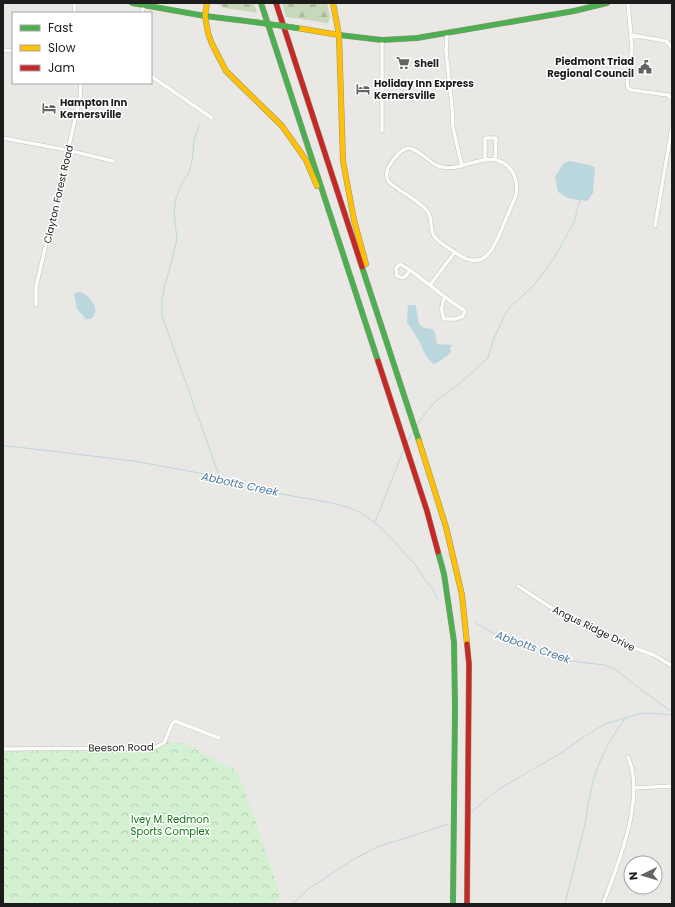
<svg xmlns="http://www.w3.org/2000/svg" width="675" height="907" viewBox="0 0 675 907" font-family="Poppins,sans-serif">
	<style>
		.forest { fill: url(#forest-firs) }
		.park { fill: url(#park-crowns) }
		.water { fill: #bad7dd }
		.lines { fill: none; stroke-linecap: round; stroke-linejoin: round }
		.stream { stroke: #bad7dd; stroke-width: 1 }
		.street-casing { stroke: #c1c0bf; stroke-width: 4.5 }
		.fast-casing { stroke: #93927e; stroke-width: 6 }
		.slow-casing { stroke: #93927e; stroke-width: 6 }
		.jam-casing { stroke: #93927e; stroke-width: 6 }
		.street { stroke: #fcfcfb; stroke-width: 3.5 }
		.fast { stroke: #4caf50; stroke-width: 5 }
		.slow { stroke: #ffc107; stroke-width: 5 }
		.jam { stroke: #c62828; stroke-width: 5 }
		.fast-bridge-casing { stroke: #9f9483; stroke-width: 6; stroke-linecap: butt }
		.fast-bridge { stroke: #4caf50; stroke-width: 5.5 }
		.labels { text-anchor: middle; stroke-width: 3; stroke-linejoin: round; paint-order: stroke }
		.poi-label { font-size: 10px; font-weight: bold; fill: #1c1c1c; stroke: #fff; text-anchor: start }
		.street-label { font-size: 10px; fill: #1c1c1c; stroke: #fff }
		.park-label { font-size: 10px; fill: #117413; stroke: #fff }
		.water-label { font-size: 11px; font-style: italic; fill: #4b7a9f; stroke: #fff }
	</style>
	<defs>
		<pattern id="forest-firs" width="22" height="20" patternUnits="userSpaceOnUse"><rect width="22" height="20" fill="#c7d8bb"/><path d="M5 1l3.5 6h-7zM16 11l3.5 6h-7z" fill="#aab9a0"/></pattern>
		<pattern id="park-crowns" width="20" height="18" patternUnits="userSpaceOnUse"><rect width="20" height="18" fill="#d3f0d1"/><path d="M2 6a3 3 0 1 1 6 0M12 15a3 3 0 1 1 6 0" fill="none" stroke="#b5cdb3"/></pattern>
	</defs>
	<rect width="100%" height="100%" fill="#eae8e5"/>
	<!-- forest -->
	<path class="forest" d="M216,3h38l3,10 -32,-5z
		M282,3h45l3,14 -2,6 -42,-6z"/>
	<!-- park -->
	<path class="park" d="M165,742l18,1 54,28 18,48 26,78 -8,7h-270v-155l151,-1z"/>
	<!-- water -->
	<path class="water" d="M570,161l20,4 5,3 -2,25 -5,7 -3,1 -17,-3 -10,-6 -3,-15 8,-13z
		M80,292c10,3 22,18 11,27h-5l-9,-10 -3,-14 1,-2z
		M408,305h7l1,2 3,17 5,4 8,1 3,4 2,11 15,1 -2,3 1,4c-3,3 -14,12 -18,12l-7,-8 -7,-15 -12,-19z"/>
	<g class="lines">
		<!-- stream -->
		<path class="stream" d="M199,124l-5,17 -2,20 -3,11 -7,11 -6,15 -2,15 3,26 -7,28 -5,17 -3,15v17l58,162
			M417,425l8,-12 11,-12 24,-18 28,-25 5,-17 12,-27 7,-9 21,-19 20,-26 21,-38 6,-22
			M407,442l5,-9
			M3,446l14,1 117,14 76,14 60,17 62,11 18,5 10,4 15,11 11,10 27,29 13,19 6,7 6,11
			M375,522l29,-73
			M476,623l19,11 23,7 52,20 35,4 11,5 27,21 29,21
			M471,812l28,-23 62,-36 24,-17 20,-12 33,-10 12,-1 22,2
			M292,904l15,-14 47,-31 23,-12 72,-23
			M565,904c6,-27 14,-53 20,-80 2,-8 2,-16 4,-24 5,-31 18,-58 37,-83"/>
		<!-- street casing -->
		<g class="street-casing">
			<path id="street" d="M74,3l1,10
				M628,3l4,45 -5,35 1,5 3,2 37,5 4,3
				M142,13l2,-9
				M447,33l-1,18 6,56 1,21 9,38
				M631,35l35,6 6,7
				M3,50l10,1
				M151,76l61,42
				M382,131v-91
				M3,138l64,12 46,11
				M408,148c13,1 21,17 34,19 23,5 51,-22 70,4 5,8 5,15 4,24 -4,10 -9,21 -13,31 -9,23 -19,47 -47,27 -7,-5 -17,-10 -22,-17 -5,-8 -1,-17 -6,-24 -8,-11 -28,-20 -39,-30 -2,-3 -3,-6 -2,-10 1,-7 13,-23 21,-24z
				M485,160v-22h11l-1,22
				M655,226l17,-99
				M400,264l10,6 -4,6 -4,2 -5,-2 -1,-8z
				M410,270l35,27
				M430,285l25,-33
				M445,297l20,14 -3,6 -7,2h-11c-3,-7 -3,-15 1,-22z
				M36,305v-18l44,-189 1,-15
				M518,586l46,30 65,30 25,9 18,11
				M3,749l151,-1 10,-5 8,-19 3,-3 44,17
				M635,788l37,-2
				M603,904c15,-40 43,-106 25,-147"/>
		</g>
		<!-- fast casing -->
		<g class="fast-casing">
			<path id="fast" d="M132,3l73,13 49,6
				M261,3l117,358
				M339,35l43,5 35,-2 157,-27 33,-8
				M362,267l57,174
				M438,552l6,22 10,68 1,66 -2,196"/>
		</g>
		<!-- slow casing -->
		<g class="slow-casing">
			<path id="slow" d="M207,3l-2,13 3,17 4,11 14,27 56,55 24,34 11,26
				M333,3l6,32 4,126 11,59 12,44
				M297,28l42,7
				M419,441l27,86 16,68 5,49"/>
		</g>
		<!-- jam casing -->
		<g class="jam-casing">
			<path id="jam" d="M276,3l86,264
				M378,361l49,150 11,41
				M467,644l2,20 -2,240"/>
		</g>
		<!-- street -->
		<use href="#street" class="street"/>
		<!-- fast -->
		<use href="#fast" class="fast"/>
		<!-- slow -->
		<use href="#slow" class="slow"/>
		<!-- jam -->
		<use href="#jam" class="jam"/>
		<!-- fast-bridge casing -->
		<g class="fast-bridge-casing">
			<path id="fast-bridge" d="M254,22l43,6"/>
		</g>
		<!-- fast-bridge -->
		<use href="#fast-bridge" class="fast-bridge"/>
	</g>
	<!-- icons -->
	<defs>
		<g id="supermarket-bare" transform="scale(1.08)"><path d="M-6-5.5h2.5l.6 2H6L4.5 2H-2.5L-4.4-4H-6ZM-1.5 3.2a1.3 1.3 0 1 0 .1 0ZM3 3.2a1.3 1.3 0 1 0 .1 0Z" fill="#646362" stroke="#fff" stroke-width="2.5" paint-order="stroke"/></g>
		<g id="civic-bare" transform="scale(1.08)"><path d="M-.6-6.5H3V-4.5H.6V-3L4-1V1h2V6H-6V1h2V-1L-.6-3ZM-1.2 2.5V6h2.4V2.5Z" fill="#646362" stroke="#fff" stroke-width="2.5" paint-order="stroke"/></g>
		<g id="hotel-bare" transform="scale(1.08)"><path d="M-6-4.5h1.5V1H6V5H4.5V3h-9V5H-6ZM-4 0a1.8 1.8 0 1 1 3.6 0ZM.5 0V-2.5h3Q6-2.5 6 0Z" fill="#646362" stroke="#fff" stroke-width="2.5" paint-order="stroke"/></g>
	</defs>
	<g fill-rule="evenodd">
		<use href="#supermarket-bare" x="403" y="63"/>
		<use href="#civic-bare" x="645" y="67"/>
		<use href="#hotel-bare" x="363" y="89"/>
		<use href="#hotel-bare" x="49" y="108"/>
	</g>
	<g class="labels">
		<!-- poi labels -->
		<g class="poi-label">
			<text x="634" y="65" text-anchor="end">Piedmont Triad<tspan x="634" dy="12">Regional Council</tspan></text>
			<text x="414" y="67">Shell</text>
			<text x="374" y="87">Holiday Inn Express<tspan x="374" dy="12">Kernersville</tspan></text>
			<text x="60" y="106">Hampton Inn<tspan x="60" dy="12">Kernersville</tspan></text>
		</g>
		<!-- street labels -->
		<g class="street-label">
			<text transform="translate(58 194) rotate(-77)" y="4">Clayton Forest Road</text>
			<text transform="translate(594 628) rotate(26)" y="4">Angus Ridge Drive</text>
			<text transform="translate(121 747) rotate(-1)" y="4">Beeson Road</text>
		</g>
		<!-- park labels -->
		<g class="park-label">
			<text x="170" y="823">Ivey M. Redmon<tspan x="170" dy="12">Sports Complex</tspan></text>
		</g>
		<!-- water labels -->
		<g class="water-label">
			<text transform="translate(240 484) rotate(12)" y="4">Abbotts Creek</text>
			<text transform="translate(533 647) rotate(19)" y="4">Abbotts Creek</text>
		</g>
	</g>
	<!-- border -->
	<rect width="675" height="907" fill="none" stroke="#1c1c1c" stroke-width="8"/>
	<!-- legend -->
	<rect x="12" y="12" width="140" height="72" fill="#ffffff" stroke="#a4a4a4"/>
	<rect x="20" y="25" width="20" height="6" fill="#4caf50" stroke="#a4a4a4"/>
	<text x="48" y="32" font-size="12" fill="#1c1c1c">Fast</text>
	<rect x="20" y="45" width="20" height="6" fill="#ffc107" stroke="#a4a4a4"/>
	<text x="48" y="52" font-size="12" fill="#1c1c1c">Slow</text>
	<rect x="20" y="65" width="20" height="6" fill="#c62828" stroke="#a4a4a4"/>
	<text x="48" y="72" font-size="12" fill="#1c1c1c">Jam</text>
	<!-- north arrow -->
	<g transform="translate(643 875) rotate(265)"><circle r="19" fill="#ffffff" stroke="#a4a4a4"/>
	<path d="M0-3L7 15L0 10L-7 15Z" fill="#646362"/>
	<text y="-6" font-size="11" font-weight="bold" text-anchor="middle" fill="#1c1c1c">N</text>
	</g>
</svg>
